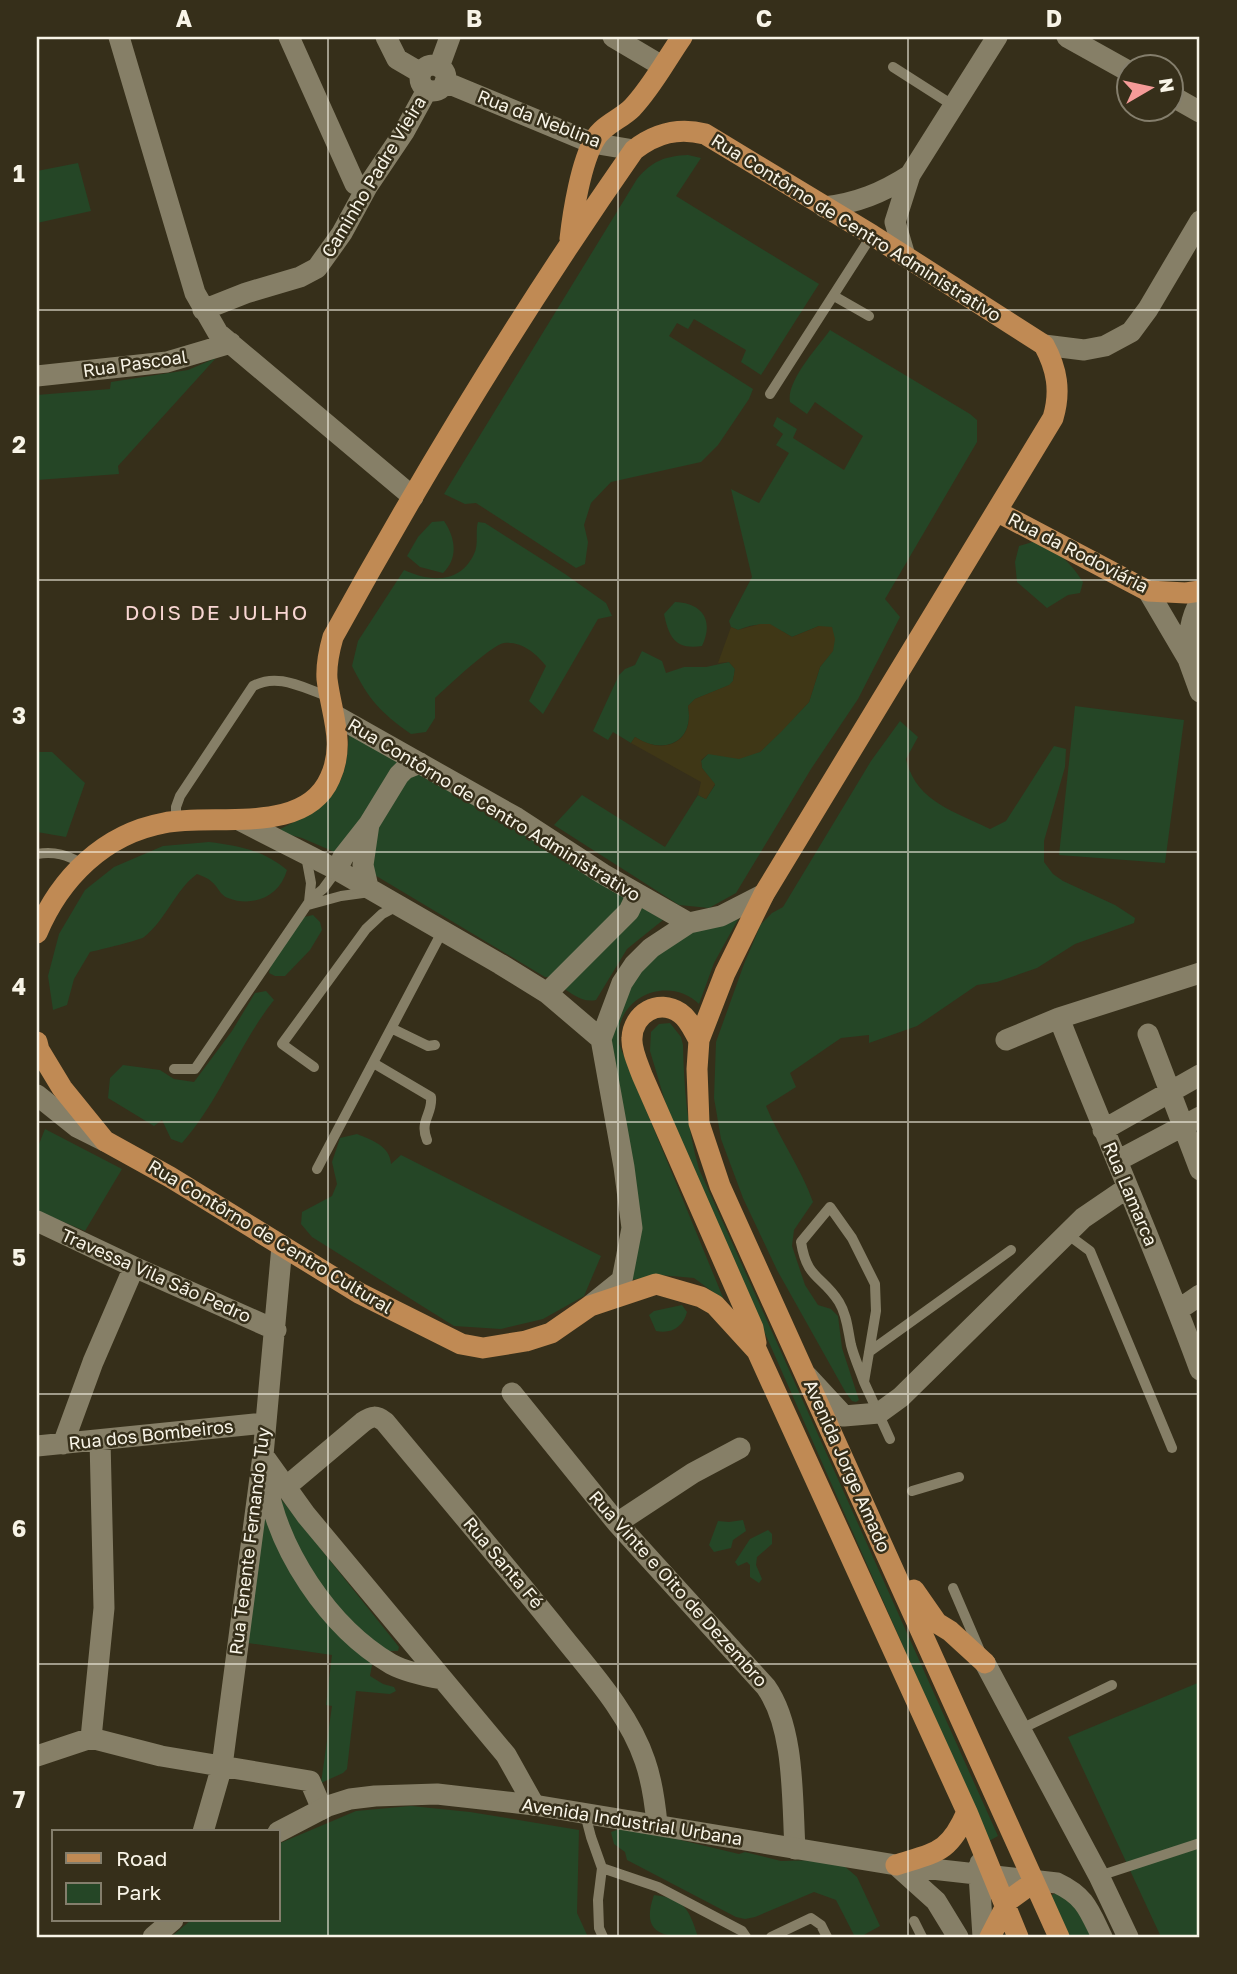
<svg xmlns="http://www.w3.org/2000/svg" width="1237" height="1974" viewBox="0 0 1237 1974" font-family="'Golos Text',sans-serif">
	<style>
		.green { fill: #254626 }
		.sand { fill: #3f3716 }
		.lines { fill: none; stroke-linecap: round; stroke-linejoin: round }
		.lane { stroke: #867f67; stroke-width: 10 }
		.street { stroke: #867f67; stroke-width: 21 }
		.secondary { stroke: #867f67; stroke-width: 21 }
		.primary { stroke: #c08a54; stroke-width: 21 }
		.grid { fill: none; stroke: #f8f4e7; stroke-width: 2; stroke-opacity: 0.55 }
		.labels { text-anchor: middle; stroke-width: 5; stroke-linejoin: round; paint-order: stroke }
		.street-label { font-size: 18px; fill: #f8f4e7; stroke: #362f1a }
		.quarter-label { font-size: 21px; letter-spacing: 2px; fill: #f9d6d3; stroke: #362f1a }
		.neatline { fill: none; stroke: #f8f4e7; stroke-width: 2.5 }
		.grid-label { font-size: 23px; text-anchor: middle; font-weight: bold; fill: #f8f4e7 }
	</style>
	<rect width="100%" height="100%" fill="#362f1a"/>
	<!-- green -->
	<path class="green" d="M688,155l13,3 -25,38 143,88 -58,91 -20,-13 5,-12 -52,-31 -6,10 -11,-6 -8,13 84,53 -4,10 -31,46 -17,17 -90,20 -20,21 -7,22 4,17 -3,22 -9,4 -100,-65 -11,1 -21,-10 193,-315c15,-18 28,-23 51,-24z
		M78,163l13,48 -54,12v-52z
		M830,330l140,84 7,6v22l-92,157 15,18 -42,82 -47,70 -75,124 -27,15 -30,-3 -125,-80 28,-30 83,52 33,-52 8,4 9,-14 -13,-17 -1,-7 7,-7 52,-2 49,-50 11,-35 13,-17 -14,-24 -27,11c-20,-12 -31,-17 -54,-7l-7,-3 -2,-6 23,-44 -21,-88 28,14 30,-50 -13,-8 7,-11 -10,-8 4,-9 20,12 -4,9 51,32 19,-34 -48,-34 -8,12 -17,-12c-4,-21 28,-55 40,-72z
		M216,358l-98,108 1,8 -82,6v-85l73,-6 1,-7 77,-12z
		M444,521c11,16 15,37 -1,52l-23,-6 -13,-11 11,-19 14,-15z
		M478,522l7,1 80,51 41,29 6,13 -14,3 -55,95 -14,-13 17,-35c-10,-13 -25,-25 -42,-23 -13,2 -58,45 -69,55v20l-9,14 -15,2c-31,-22 -42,-34 -59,-68l6,-25 46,-71c26,12 56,14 70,-16 5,-10 1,-22 4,-32z
		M1036,541c21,9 35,22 47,41l-3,11 -12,2 -21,13 -30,-26 -2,-20 4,-16z
		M675,602c28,1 39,19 27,44 -27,4 -33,-9 -38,-32z
		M642,651l20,10 4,12 18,-6h22l23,-5 6,7 -2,12 -3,4 -35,14 -7,7c7,36 -24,50 -53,31l-4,6 -18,-11 -5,8 -15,-9 26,-56 6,-6 10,-4z
		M1075,706l109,14 -19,143 -106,-8z
		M900,721l18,16 -12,22c10,43 48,52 84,70l16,-8 48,-75 12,3 -1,18 -21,74v21l9,12 10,7 52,24 20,13 -1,5 -59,21 -38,24 -40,14 -20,3 -60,41 -48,17v-8l-28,3 -51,35 6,14 -30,19c13,32 36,64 47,96l-19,28 -2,16 13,39 13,20 13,4 7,7 4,32 17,52 -3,2 -4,-1 -6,-8 -69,-123 -34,-72 -22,-59 -7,-41 2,-56 28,-78 17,-40 11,-11 11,-6 88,-146z
		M349,728l55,33 -67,92 -35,-15 -26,-7c55,-26 72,-40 73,-103z
		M37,752h15l33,31 -19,54 -29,-5z
		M420,773l196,116 8,7 1,7 -75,74h-5l-177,-106 5,-38 28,-53z
		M209,842c30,4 54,8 78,28 -7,26 -34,38 -59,28 -7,-2 -10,-11 -16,-16 -4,-4 -10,-6 -15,-8 -22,16 -31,46 -53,63 -3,3 -46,13 -54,15l-16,27 -7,26 -14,5 -5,-34 11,-42 26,-44 29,-23 49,-21z
		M637,904l26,16 -36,29 -31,51c-14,3 -25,-7 -36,-14z
		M742,912l-28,51 -15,41c-24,-24 -66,-15 -78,17 -3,7 -2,16 -2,23l105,256 -30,-22 -34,-3 -35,6 -15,-237 13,-50 33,-42 27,-16z
		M313,915l7,7 2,8 -12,20 -25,26h-10l-6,-3c3,-18 25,-39 35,-56z
		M266,991l8,9c-35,44 -54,100 -92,143l-11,-4 -9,-19 -8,6 -46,-28 2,-20 13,-13 37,5 14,9 20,3 38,-51 23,-38z
		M670,1023l11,14 2,8c1,43 4,82 16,124l299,667 -9,5 -319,-723 -20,-67 1,-19 8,-8z
		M45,1129l77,40 -37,62 -48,-20v-62z
		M357,1134c15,6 33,12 34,30l10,-9 200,101 -17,40 -41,23 -42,10 -47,-3 -142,-89 -11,-13 1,-12 30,-16 5,-12 -5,-22 8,-24z
		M682,1305l5,7c-4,15 -15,22 -31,19l-7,-16 5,-4z
		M281,1499l118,148 -1,4h-8l-17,9 -3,16 13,8 11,3 2,4 -6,3 -34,-3 -9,78 -4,4 -22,10 11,-77 -6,-1 6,-50 -84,-12 15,-137z
		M743,1520l3,11 -13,9 -2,8 -17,4 -5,-7 9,-24 11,1z
		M768,1530l4,4v10l-15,13 -1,8 6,14 -3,4 -9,-6v-12l-3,-3 -9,4 -3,-4 15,-23z
		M1200,1682v255h-39l-93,-200z
		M411,1806l59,6 109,18 -2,83 11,24h-417l20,-17h87v-76l78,-33z
		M626,1827l113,27 6,-2 36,9 40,-1 11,5h11l14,12 23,49 -20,11h-5l-19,-37 -22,-8 -59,25 -10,2 -9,-2 -109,-57 -2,-8 -11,-8 -3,-12z
		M1055,1893c20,6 28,27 36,44h-24l-16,-41z
		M654,1895c31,4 35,14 44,42 -31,0 -59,0 -44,-42z"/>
	<!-- sand -->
	<path class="sand" d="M760,624h10l22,13 27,-11 13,1 3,12 -2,12 -13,16 -11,35 -28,30 -21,20 -21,7 -31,-5 -7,6 1,8 13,16 -9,15 -8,-4 3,-13 -70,-39 4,-6c29,19 60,6 53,-31l7,-7 34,-14 4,-4 2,-12 -6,-7 -11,1 13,-36 7,3z"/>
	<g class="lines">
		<!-- lane -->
		<path class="lane" d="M893,67l61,39
			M834,296l35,20
			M770,394l102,-159
			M176,822v-15l4,-11 73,-110c26,-14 51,3 78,11
			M37,854c18,-3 30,1 46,10
			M306,856l5,27 -2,19
			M308,905l33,-9 29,-4
			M393,1029l35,17 7,-1
			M375,1064l56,33c2,17 -12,24 -4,43
			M314,1067l-32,-23 84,-115 16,-15 17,-9
			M174,1069h21l116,-170 12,-10 14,-19
			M317,1169l126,-239
			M1067,1234l23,17 82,197
			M869,1352l142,-102
			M864,1382c-4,-12 -10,-25 -13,-37 -3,-14 -4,-30 -12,-43 -17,-27 -32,-22 -38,-60l29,-35 22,31 23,46 1,27 -12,71 26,57
			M912,1491l47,-14
			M953,1588l27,63
			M1021,1729l91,-44
			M585,1814l6,23 11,31 -4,32 1,28 4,9
			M602,1868l56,19 84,44 4,6
			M1099,1876l101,-33
			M914,1921l8,16
			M771,1937l40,-19 10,7 6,12"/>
		<!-- street -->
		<path class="street" d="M119,37l76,256 23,40 195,164
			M289,37l66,147 12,3
			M386,37l11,22 24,14
			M613,37l49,29
			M1067,37l61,34
			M420 78a13 13 0 1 1 26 0a13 13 0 1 1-26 0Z
			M439,67l11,-30
			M445,82l147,61 42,7
			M1170,95l30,17
			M203,310l43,-17 54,-16 17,-9 25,-35 25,-46 37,-55 23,-42
			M1044,345l40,5 21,-4 26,-14 17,-23 52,-88
			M37,376l130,-14 64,-19
			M1148,591l40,68 12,33
			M1188,659c1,-20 1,-39 12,-57
			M1059,1018c46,118 98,234 141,352
			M1148,1034l52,136
			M1006,1040l53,-22 141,-45
			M1103,1130l97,-55
			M1117,1161l83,-44
			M37,1221l97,46 142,63
			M1178,1310l22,-15
			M807,1376l37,40 35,-3 22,-16 182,-179 44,-30
			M512,1393l105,130 149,164c29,41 26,112 29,162
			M63,1444l30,-82 41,-95
			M37,1446l228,-23
			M263,1455l43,60 200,240 28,50
			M266,1478c11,71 62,149 125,186 15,8 34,12 51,15
			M287,1486l76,-64c9,-6 13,-7 22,0 58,70 117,139 174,210 31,39 70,81 86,129 7,20 10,42 12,63
			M617,1523l76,-50 47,-25
			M91,1738l13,-130 -4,-168
			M37,1756l54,-18 70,18 149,25 12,28
			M203,1832l19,-66 41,-311 19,-209"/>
		<!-- secondary -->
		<path class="secondary" d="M824,207c33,-4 58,-14 86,-32
			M905,256l-10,-34 15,-47 87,-138
			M336,716l181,102 86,56 86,49
			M239,820l98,50 163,94 47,29 54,46 23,128 8,61 -10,52 -31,25
			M337,870l6,-13 26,-33
			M368,887l-5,-22 6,-41 30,-49 6,-6 15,-6
			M547,993l82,-82 8,-17
			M601,1039l21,-56 12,-18 17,-17 38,-25 32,-7 43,-22
			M37,1095l40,32 28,14
			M985,1663l114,213 29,61
			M278,1832l50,-26 22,-7 25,-3 62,-2 97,11 362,60 161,18c28,13 32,27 45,54
			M980,1863l-1,11 4,63
			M896,1865l40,36 22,36
			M153,1937l20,-17"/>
		<!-- primary -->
		<path class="primary" d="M570,239c3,-27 11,-77 25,-100 8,-14 26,-20 37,-31 20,-21 34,-48 50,-71
			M998,512l150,79 38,2 14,-2
			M37,933c23,-55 67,-99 127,-110 50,-10 141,13 166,-45 16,-34 1,-65 -3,-99 -1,-15 2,-28 6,-42 92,-167 192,-331 301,-487 22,-17 44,-23 71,-16l167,101 172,110c13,24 17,46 9,73l-289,476 -39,79 -26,67 -2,29 2,54 21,63 339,751
			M699,1040c-6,-10 -10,-21 -19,-27 -22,-15 -47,1 -48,25 -1,11 6,26 10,37l111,253 3,15
			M37,1042l2,8 23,38 43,53 65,36 189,116 102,51 22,4 43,-7 25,-8 39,-27 66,-22 45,13 14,8 42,46 210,461 51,125
			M914,1590l23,33 13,8 35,32
			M896,1865c41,-13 53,-12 71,-53
			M990,1937l19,-37 25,-18"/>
	</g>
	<!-- grid -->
	<path class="grid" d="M328,37v1900M618,37v1900M908,37v1900M37,310h1163M37,580h1163M37,852h1163M37,1122h1163M37,1394h1163M37,1664h1163"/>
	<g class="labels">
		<!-- street labels -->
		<g class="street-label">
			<text transform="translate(539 119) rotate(21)" y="6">Rua da Neblina</text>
			<text transform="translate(374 177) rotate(-59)" y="6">Caminho Padre Vieira</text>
			<text transform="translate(856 228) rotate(32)" y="6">Rua Contôrno de Centro Administrativo</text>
			<text transform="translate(135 364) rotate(-8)" y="6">Rua Pascoal</text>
			<text transform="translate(1078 553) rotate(27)" y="6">Rua da Rodoviária</text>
			<text transform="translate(494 810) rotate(31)" y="6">Rua Contôrno de Centro Administrativo</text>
			<text transform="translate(1130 1194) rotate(67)" y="6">Rua Lamarca</text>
			<text transform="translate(270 1237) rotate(31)" y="6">Rua Contôrno de Centro Cultural</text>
			<text transform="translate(156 1276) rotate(24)" y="6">Travessa Vila São Pedro</text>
			<text transform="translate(151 1435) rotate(-6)" y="6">Rua dos Bombeiros</text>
			<text transform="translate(847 1466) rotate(66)" y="6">Avenida Jorge Amado</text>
			<text transform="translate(250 1541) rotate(-83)" y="6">Rua Tenente Fernando Tuy</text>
			<text transform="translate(503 1563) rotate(50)" y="6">Rua Santa Fé</text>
			<text transform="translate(678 1589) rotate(48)" y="6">Rua Vinte e Oito de Dezembro</text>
			<text transform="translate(632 1822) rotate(9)" y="6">Avenida Industrial Urbana</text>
		</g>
		<!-- quarter labels -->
		<g class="quarter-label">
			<text x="217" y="620">DOIS DE JULHO</text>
		</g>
	</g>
	<!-- border -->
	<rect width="1237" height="1974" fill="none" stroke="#362f1a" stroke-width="77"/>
	<!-- legend -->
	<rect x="52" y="1830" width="228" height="91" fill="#362f1a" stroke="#847e6c" stroke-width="2"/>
	<rect x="66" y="1853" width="35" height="10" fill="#c08a54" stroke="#847e6c" stroke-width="2"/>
	<text x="116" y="1866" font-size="21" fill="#f8f4e7">Road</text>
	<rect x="66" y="1883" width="35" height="21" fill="#254626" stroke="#847e6c" stroke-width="2"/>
	<text x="116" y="1900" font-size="21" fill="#f8f4e7">Park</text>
	<!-- north arrow -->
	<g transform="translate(1150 88) rotate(81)"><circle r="33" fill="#362f1a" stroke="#847e6c" stroke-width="2"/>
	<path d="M0-5L12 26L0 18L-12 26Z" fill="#f59b98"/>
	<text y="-10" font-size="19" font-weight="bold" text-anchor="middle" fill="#f8f4e7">N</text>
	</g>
	<rect x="38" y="38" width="1160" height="1898" class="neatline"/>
	<g class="grid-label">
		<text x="184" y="27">A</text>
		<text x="474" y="27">B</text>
		<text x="764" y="27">C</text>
		<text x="1054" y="27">D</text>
		<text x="19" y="182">1</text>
		<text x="19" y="453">2</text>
		<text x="19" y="724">3</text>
		<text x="19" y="995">4</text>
		<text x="19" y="1266">5</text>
		<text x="19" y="1537">6</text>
		<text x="19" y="1808">7</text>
	</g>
</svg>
